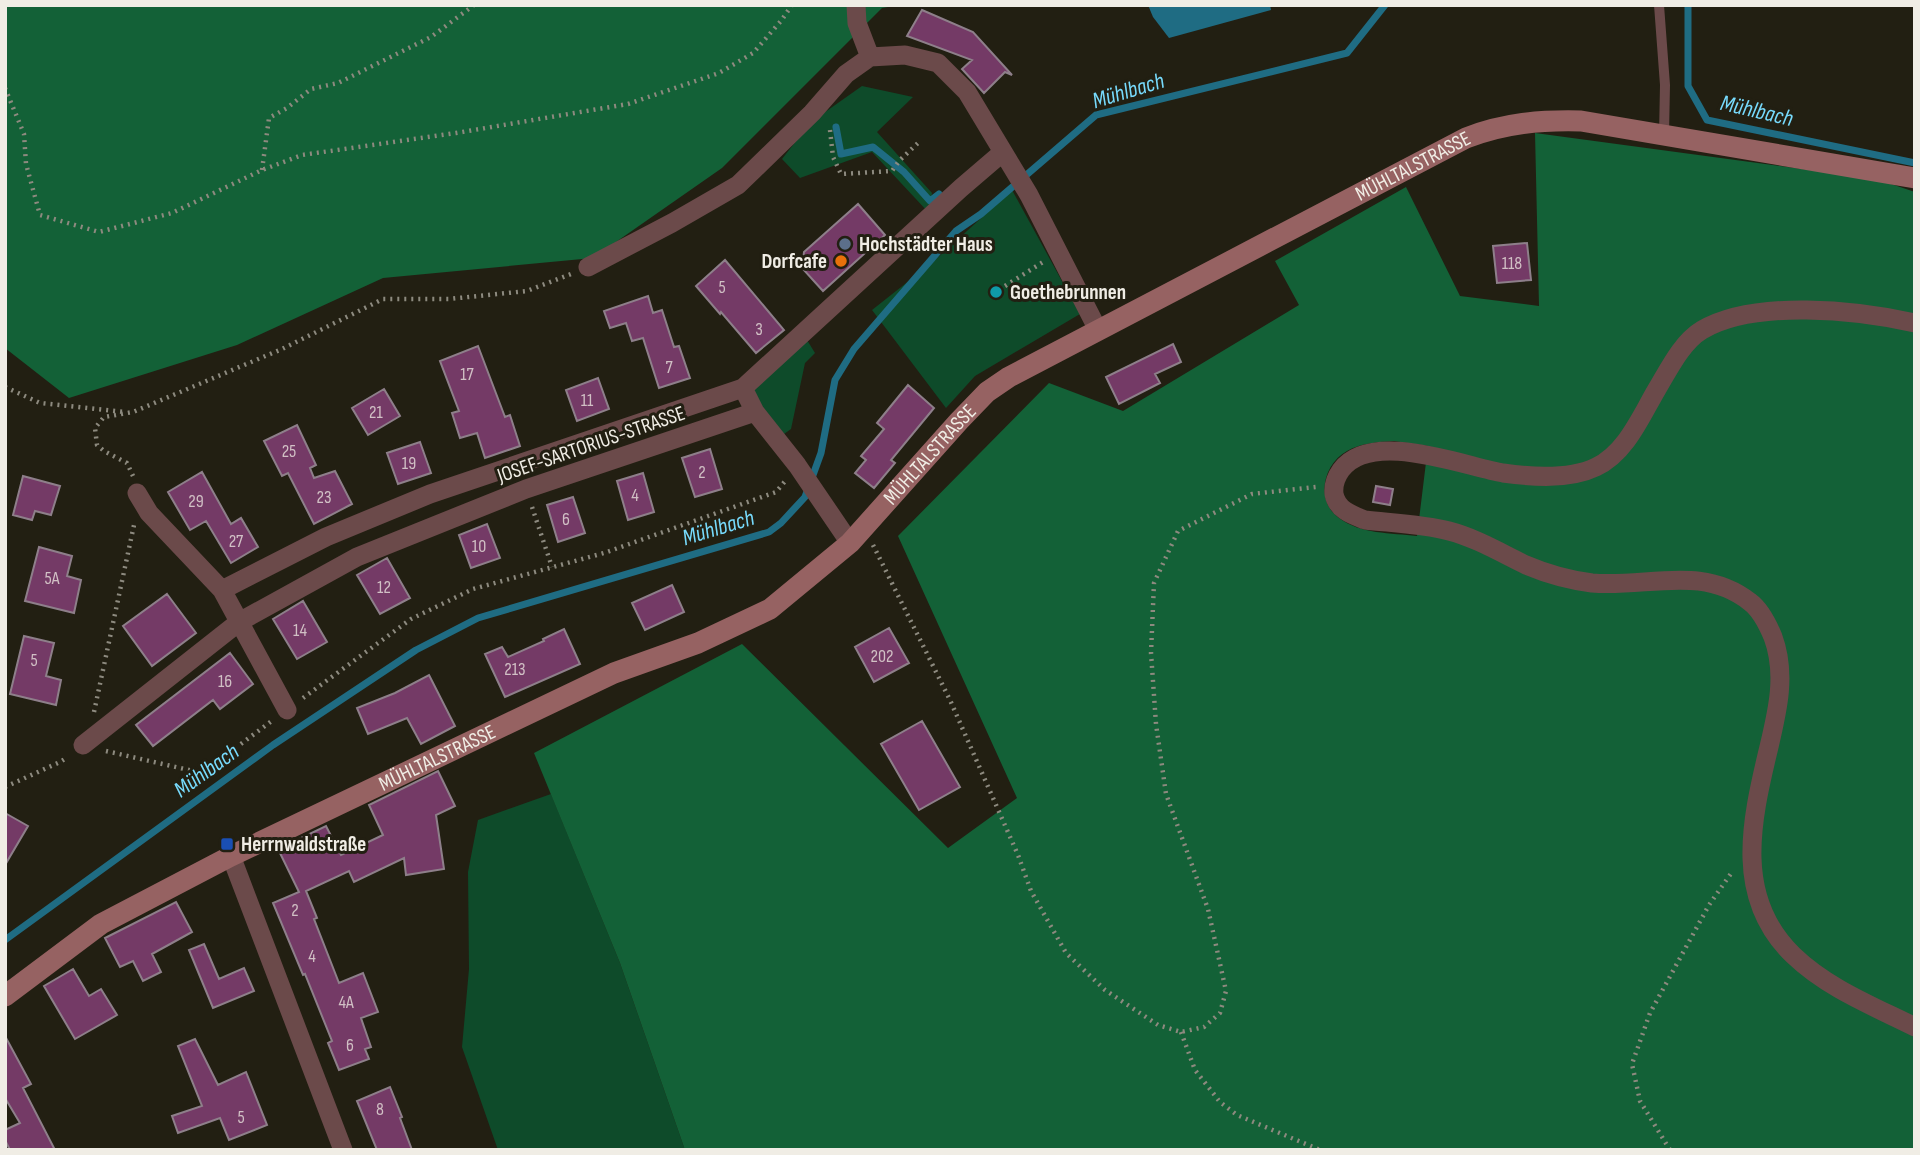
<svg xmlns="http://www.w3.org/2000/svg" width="1920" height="1155" viewBox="0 0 1920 1155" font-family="'Sofia Sans Condensed',sans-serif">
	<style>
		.green { fill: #0e4b2a }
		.forest { fill: #136137; fill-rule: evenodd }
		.water { fill: #1f6c83 }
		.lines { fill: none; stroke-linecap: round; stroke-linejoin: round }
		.stream { stroke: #1f6c83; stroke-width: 7 }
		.building { fill: #743a66; stroke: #8e7f8a; stroke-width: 2 }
		.path { stroke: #8d8a7f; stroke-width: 4.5; stroke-dasharray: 2 5; stroke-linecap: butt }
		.service { stroke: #6b4a4a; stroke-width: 10 }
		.minor { stroke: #6b4a4a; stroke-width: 19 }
		.secondary { stroke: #966262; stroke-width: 21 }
		.service-dot { fill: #5c6f8a; stroke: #221f12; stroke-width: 2.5 }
		.food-dot { fill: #e8710a; stroke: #221f12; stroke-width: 2.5 }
		.culture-dot { fill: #0f9aa8; stroke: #221f12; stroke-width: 2.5 }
		.transit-dot { fill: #1a4fb4; stroke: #221f12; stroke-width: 2.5 }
		.labels { text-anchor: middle; stroke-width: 6; stroke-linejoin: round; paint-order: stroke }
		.number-label { font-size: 18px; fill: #d1c0c5 }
		.street-label { font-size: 21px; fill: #f0ede5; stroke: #221f12 }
		.poi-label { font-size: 21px; font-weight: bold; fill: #f0ede5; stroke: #221f12; text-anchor: start }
		.water-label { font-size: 23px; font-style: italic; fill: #77dafc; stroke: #221f12 }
	</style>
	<rect width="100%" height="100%" fill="#221f12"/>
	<!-- green -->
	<path class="green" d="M862,86l51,11 -36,35 55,61 -3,20 -57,-61 -72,26 -18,-19 29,-37z
		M1012,190l68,124 -105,62 -29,32 -74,-98 62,-49z
		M807,340l8,13 -10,10 -14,66 -7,5 -29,-37 -1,-11z
		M551,794l69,169 65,187h-187l-36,-103 7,-78 -1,-97 10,-52z"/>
	<!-- forest -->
	<path class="forest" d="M5,5h895l-18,3 -160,160 -129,90 -210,20 -146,67 -168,53 -64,-50z
		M1535,133l341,46 39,13v958h-1230l-65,-187 -86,-210 208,-109 206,204 69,-50 -119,-262 151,-153 74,28 176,-106 -24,-44 131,-74 54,109 79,10zM1394,441l34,5 -11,90c-26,-3 -57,-2 -78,-18 -24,-17 -16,-54 8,-67 14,-8 31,-9 47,-10z"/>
	<!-- water -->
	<path class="water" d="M1148,5h122l1,5 -102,28 -16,-21z"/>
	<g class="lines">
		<!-- stream -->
		<path class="stream" d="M1688,5v81l19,34 208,43
			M836,127l5,27 32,-7 31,25 26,29 9,-7
			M5,940l268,-195 143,-95 62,-32 291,-86 12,-9 24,-26 16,-44 14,-73 19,-31 102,-118 25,-17 115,-99 251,-62 38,-48"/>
	</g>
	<!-- building -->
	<path class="building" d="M922,10l51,22 39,43 -7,-3 -21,21 -22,-24 10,-9 -65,-24z
		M858,204l27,31 -62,56 -21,-23 2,-16z
		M1527,243l4,37 -34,3 -4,-37z
		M725,260l59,70 -28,23 -35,-41 -1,2 -24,-28z
		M648,296l5,17 9,-3 12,37 5,-1 11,32 -31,10 -16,-50 -11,3 -6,-18 -16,5 -6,-17z
		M1173,344l8,18 -26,12 5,9 -41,21 -13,-27z
		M478,346l27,71 5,-2 10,31 -35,12 -8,-25 -17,5 -8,-25 7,-2 -19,-50z
		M598,378l11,31 -32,12 -11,-31z
		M908,385l26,23 -43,52 4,3 -21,25 -19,-15 11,-13 -5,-4 23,-27 -7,-6z
		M384,389l16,27 -32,19 -16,-27z
		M297,425l19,40 -6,3 4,10 21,-7 17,33 -38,20 -26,-51 -6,3 -18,-35z
		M420,442l11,31 -33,11 -11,-31z
		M710,449l12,40 -27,8 -13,-39z
		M202,472l29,52 10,-6 17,29 -27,16 -25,-42 -16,9 -22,-38z
		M643,473l11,39 -26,8 -11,-39z
		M23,476l37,10 -9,29 -16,-4 -3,9 -19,-5z
		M1376,486l17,3 -3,16 -17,-3z
		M573,497l12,36 -27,9 -11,-37z
		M487,524l13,34 -29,10 -12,-33z
		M39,547l33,9 -5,20 14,4 -7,33 -49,-12z
		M387,558l23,40 -30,16 -23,-39z
		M672,585l12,27 -39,18 -13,-27z
		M167,594l29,39 -44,33 -29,-40z
		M303,601l24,41 -30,17 -24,-40z
		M889,628l20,35 -35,19 -19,-35z
		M564,629l16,35 -75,33 -20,-43 17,-7 6,10 36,-16 -1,-2z
		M24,636l30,7 -8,33 15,4 -5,25 -46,-11z
		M230,653l23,31 -33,25 -7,-9 -60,46 -17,-21z
		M429,675l26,51 -34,18 -14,-26 -39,16 -11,-26 38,-15z
		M922,721l38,66 -41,23 -38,-66z
		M438,771l17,35 -19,9 8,54 -38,6 -2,-17 -50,24 -5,-11 -43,20 11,27 -3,1 25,64 24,-10 15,39 -17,6 10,29 -6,2 4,10 -30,11 -11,-27 4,-2 -27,-67 -2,1 -30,-72 26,-11 -21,-43 48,-23 15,29 42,-20 -14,-30z
		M5,813l23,13 -23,39z
		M176,902l16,30 -40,22 9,18 -18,9 -10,-20 -13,6 -15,-29z
		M204,944l15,35 25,-11 10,23 -41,17 -24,-58z
		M73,969l16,27 12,-7 16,26 -42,24 -31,-53z
		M5,1036l26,48 -8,4 32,62h-45l-5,-10v-10l15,-7 -15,-25z
		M195,1039l23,46 28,-13 21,53 -38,15 -9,-22 -42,15 -6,-17 30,-10 -24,-60z
		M390,1087l12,30 -2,1 12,32h-35l-20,-49z"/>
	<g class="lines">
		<!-- path -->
		<path class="path" d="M5,88l19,46 2,30 14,51 59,17 73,-19 90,-43 40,-15 154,-22 172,-29 91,-31 34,-20 28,-32 11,-16
			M830,130l3,27 8,17 51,-3 7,-10 20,-19
			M262,170l7,-52 18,-10 24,-19 27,-6 93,-46 43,-32
			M1005,286l38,-24
			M5,387l35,16 85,9
			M133,476l-6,-13 -23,-12 -7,-6 -2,-17 9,-11 29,-5 149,-63 101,-50h66l78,-8 44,-17
			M532,507l20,60
			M873,545l77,155 68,155 13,36 35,62 39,37 53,35 23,7 23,-5 16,-14 6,-22 -18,-82 -42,-115 -10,-70 -5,-71 3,-70 24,-52 74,-37 64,-7
			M303,698l108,-79 62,-30 131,-36 172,-61 10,-12
			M94,712l40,-187
			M106,751l96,22 71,-53
			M5,787l55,-25 8,-5
			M1181,1032l14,38 25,32 17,13 83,35
			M1670,1150l-30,-49 -8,-37 18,-51 59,-108 23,-33"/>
		<!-- service -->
		<path class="service" d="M1659,5l6,80 -1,50"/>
		<!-- minor -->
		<path class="minor" d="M856,5l1,18 13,34 35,-2 33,8 29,29 62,103 69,135
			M588,267l84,-44 66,-38 74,-72 34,-39 24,-17
			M1915,323c-58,-13 -160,-24 -213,7 -20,12 -33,39 -45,59 -16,27 -31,64 -61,78 -27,13 -64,10 -93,6 -40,-7 -132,-44 -162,-3 -5,7 -8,15 -7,24 3,16 18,21 31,26 27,3 57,4 84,11 27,7 52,22 77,34 21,9 43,15 66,18 55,5 110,-19 158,19 11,8 18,23 23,35 14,38 4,76 -5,114 -17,71 -34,147 25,204 34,33 80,51 122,72
			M137,493l12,20 73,77 65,120
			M850,543l-53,-78 -42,-53 -12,-24 218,-200 42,-36
			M222,590l104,-53 104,-43 313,-106
			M83,745l156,-123 118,-65 169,-68 229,-77
			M231,856l112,294"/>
		<!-- secondary -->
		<path class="secondary" id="s1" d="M5,996l96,-72 130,-68 383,-183 84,-30 72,-34 80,-66 109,-122 28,-29 22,-15 457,-239c38,-15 75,-18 115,-17l334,57"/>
	</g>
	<!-- markers -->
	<circle class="service-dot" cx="845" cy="244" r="7"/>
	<circle class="food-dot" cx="841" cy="261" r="7"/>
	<circle class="culture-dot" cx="996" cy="292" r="7"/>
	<rect class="transit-dot" x="220" y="837" width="14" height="14" rx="3.5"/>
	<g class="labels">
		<!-- number labels -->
		<g class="number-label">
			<text x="1512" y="269">118</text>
			<text x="722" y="293">5</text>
			<text x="759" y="335">3</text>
			<text x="669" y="373">7</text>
			<text x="467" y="380">17</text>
			<text x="587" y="406">11</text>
			<text x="376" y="418">21</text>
			<text x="289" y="457">25</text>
			<text x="409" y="469">19</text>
			<text x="702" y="478">2</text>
			<text x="635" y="501">4</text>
			<text x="324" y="503">23</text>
			<text x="196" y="507">29</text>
			<text x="566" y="525">6</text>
			<text x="236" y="547">27</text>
			<text x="479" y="552">10</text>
			<text x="52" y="584">5A</text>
			<text x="384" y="593">12</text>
			<text x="300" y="636">14</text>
			<text x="882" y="662">202</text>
			<text x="34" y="666">5</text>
			<text x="515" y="675">213</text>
			<text x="225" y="687">16</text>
			<text x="295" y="916">2</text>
			<text x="312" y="962">4</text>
			<text x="346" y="1008">4A</text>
			<text x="350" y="1051">6</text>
			<text x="380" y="1115">8</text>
			<text x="241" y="1123">5</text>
		</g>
		<!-- street labels -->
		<g class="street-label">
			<text dy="7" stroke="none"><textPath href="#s1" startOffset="1650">MÜHLTALSTRASSE</textPath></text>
			<text transform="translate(591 444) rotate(-19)" y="7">JOSEF-SARTORIUS-STRASSE</text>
			<text dy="7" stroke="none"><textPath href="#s1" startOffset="1083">MÜHLTALSTRASSE</textPath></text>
			<text dy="7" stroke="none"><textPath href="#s1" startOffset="495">MÜHLTALSTRASSE</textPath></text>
		</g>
		<!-- poi labels -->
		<g class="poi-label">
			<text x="859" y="251">Hochstädter Haus</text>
			<text x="827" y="268" text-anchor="end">Dorfcafe</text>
			<text x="1010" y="299">Goethebrunnen</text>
			<text x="241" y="851">Herrnwaldstraße</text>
		</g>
		<!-- water labels -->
		<g class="water-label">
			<text transform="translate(1128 90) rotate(-17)" y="8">Mühlbach</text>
			<text transform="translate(1757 110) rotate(13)" y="8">Mühlbach</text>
			<text transform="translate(718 527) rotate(-17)" y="8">Mühlbach</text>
			<text transform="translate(206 770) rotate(-36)" y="8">Mühlbach</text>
		</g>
	</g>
	<!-- border -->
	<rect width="1920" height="1155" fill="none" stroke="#f0ede5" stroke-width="14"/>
</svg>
